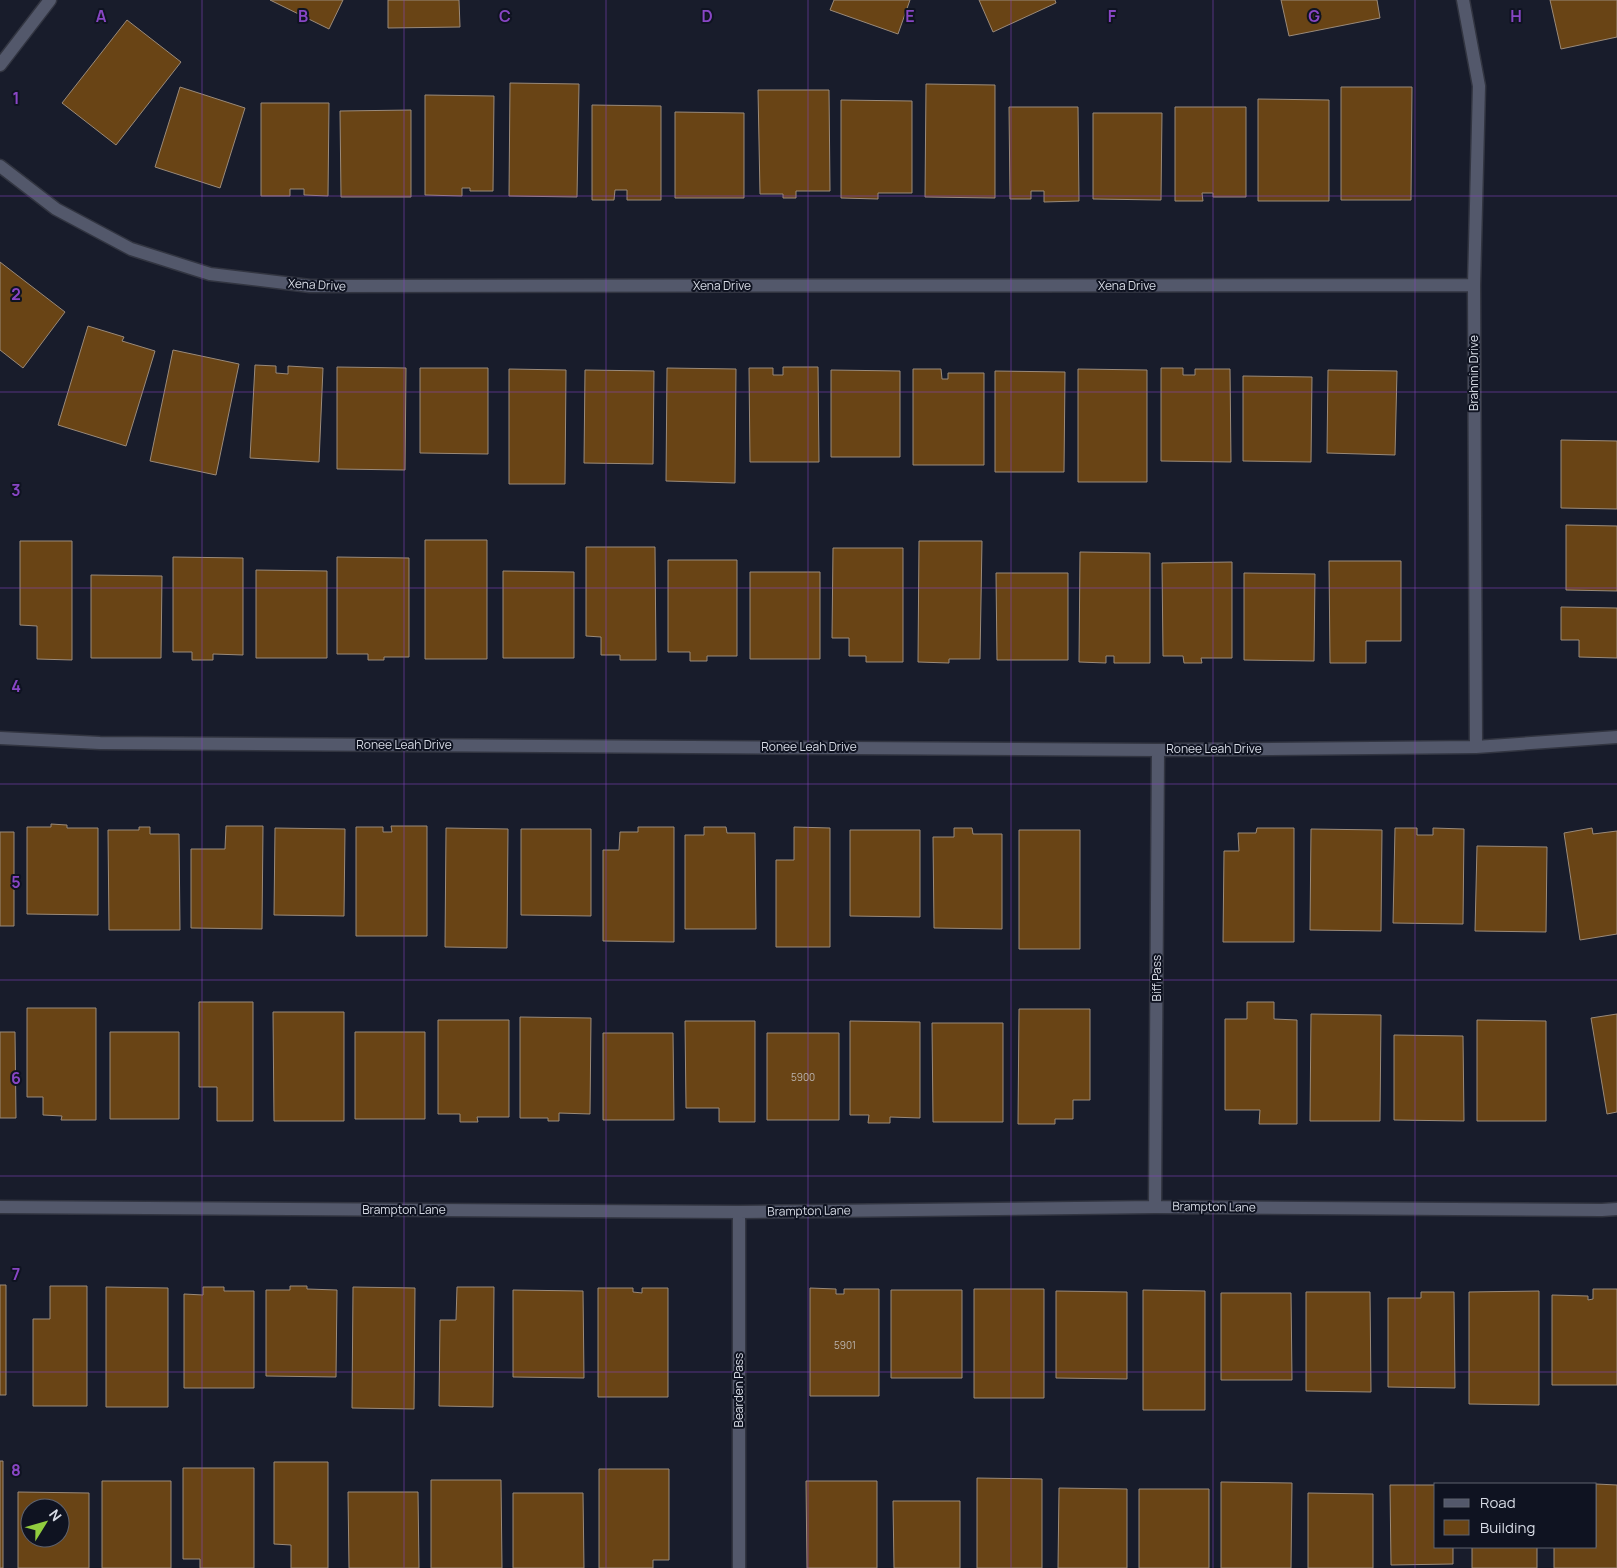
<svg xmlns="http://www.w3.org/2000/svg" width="1617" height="1568" viewBox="0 0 1617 1568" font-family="Manrope,sans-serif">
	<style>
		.building { fill: #694415; stroke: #9a8a7a; fill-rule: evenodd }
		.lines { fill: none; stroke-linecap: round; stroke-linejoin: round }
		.street-casing { stroke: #323541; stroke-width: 15 }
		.street { stroke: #53586b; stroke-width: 12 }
		.grid { fill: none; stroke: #8946c5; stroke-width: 1; stroke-opacity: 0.55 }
		.labels { text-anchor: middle; stroke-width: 4; stroke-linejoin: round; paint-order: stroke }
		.number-label { font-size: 10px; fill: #bcb5b1 }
		.street-label { font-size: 12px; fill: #d7dbe5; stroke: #0f1321 }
		.grid-label { font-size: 16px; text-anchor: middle; font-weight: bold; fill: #8946c5; stroke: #0f1321; stroke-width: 4; stroke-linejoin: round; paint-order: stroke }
	</style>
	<rect width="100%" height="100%" fill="#181c2b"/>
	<!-- building -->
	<path class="building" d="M270,0h73l-14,29z
		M388,0h71l1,27 -72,1z
		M834,0h76l-12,34 -68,-24z
		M979,0h76l1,3 -63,29z
		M1281,0h96l3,18 -91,18z
		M1550,0h67v37l-56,12z
		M127,20l54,42 -65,83 -54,-42z
		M510,83l69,1 -2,113 -68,-1z
		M926,84l69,1v113l-70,-1z
		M180,87l65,21 -25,80 -65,-21z
		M1341,87h71l-1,113h-70z
		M758,90h71l1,101h-34v7h-13v-4h-23z
		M425,95l69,1 -1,95h-23v-3h-8v8l-37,-1z
		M1258,99l71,1v101h-71z
		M841,100l71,1v92h-34v6l-37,-1z
		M261,103h68l-1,93 -24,-1v-6h-14v7h-29z
		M592,105l69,1v94h-34v-10h-12l-1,10h-22z
		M1009,107h69l1,94 -35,1v-11h-13v8h-21z
		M1175,107h71v90h-33v-4h-11l1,8h-28z
		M411,110v87h-70l-1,-86z
		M675,112l69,1v85h-69z
		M1093,113h69l-1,87 -68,-1z
		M0,262l65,50 -42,56 -23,-18z
		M88,326l36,11 -2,4 33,10 -29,95 -68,-21z
		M173,350l66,14 -23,111 -66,-14z
		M255,365l21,1v7l12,1v-8l35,2 -4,94 -69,-4z
		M337,367l69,1 -1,102 -68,-1z
		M783,367h35l1,95h-69l-1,-94h24v7h10z
		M420,368h68v86l-68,-1z
		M667,368l69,1 -1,114 -69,-2z
		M1161,368h22v7h12v-6h35l1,93 -70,-1z
		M509,369l57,1 -1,114h-56z
		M913,369h28l1,10h6v-6h36v92h-71z
		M1078,369l69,1v112h-69z
		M585,370l69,1 -1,93 -69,-1z
		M831,370l69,1v86h-69z
		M1328,370l69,1 -2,84 -68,-2z
		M995,371l70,1 -1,100h-69z
		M1243,376l69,1 -1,85 -68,-1z
		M1561,440l56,1v68l-56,-1z
		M1566,525l51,1v65l-51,-1z
		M425,540h62v119h-62z
		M20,541h52v119l-35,-1v-33l-17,-1z
		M919,541h63l-2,118h-31v4l-31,-1z
		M586,547h69l1,113h-36v-5h-19v-18l-15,-1z
		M833,548h70v114h-37v-6h-17v-18h-17z
		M1080,552l70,1v110h-36v-7h-8v7l-27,-1z
		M173,557l70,1v97l-30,-1v6h-21v-8h-19z
		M337,557l72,1v99h-25v3h-16v-6h-31z
		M668,560h69v96h-30v5h-17v-9h-22z
		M1329,561h72v80h-35v22h-36z
		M1232,562v96h-31l1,5h-18l-1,-7h-20l-1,-93z
		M256,570l71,1v87h-71z
		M503,571l71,1v86h-71z
		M750,572h70v87h-70z
		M996,573h72v87h-71z
		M1244,573l71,1 -1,87 -70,-1z
		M91,575l71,1 -1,82h-70z
		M1561,607l56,1v50l-38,-1v-17h-18z
		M51,824l16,1v3h31v87l-71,-1v-87h24z
		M226,826h37l-1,103 -71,-1v-79h34z
		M391,826h36v110h-71v-109h27v5h9z
		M139,827h11v7h29l1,96h-71l-1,-100h31z
		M638,827h36v115l-71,-1v-91h16l1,-18h18z
		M704,827h22l1,6h28l1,96h-71v-94h19z
		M794,827l36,1v119h-54v-87h18z
		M275,828l70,1 -1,87 -70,-1z
		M446,828l62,1 -1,119 -62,-1z
		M954,828h18l1,6h29v95l-68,-1 -1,-91h21z
		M1257,828h37v114h-71l1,-91h15l-1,-18h18z
		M1395,828h22v7h16v-7l31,1 -1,95 -70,-1z
		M1592,828l1,6 24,-3v103l-37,6 -16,-107z
		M521,829h70v87l-70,-1z
		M1311,829l71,1 -1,101 -71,-1z
		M850,830h70v87l-70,-1z
		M1019,830h61v119h-61z
		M0,832h14v94h-14z
		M1477,846l70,1 -1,85 -71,-1z
		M199,1002h54v119h-36v-34h-18z
		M1247,1002h27v17l23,1v104h-38l1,-14h-35v-91h22z
		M27,1008h69v112h-35l1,-4 -19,-1v-18h-16z
		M1019,1009h71v91h-17v19h-18v5h-37z
		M273,1012h71v109h-70z
		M1311,1014l70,1 -1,106h-70z
		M1617,1014v98l-10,2 -16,-96z
		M520,1017l71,1 -1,96 -31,-1v8h-11v-3h-28z
		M438,1020h71v97h-32l1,5h-18v-8h-22z
		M1477,1020l69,1v100h-69z
		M685,1021h70v101h-36v-14h-33z
		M850,1021l70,1v96l-30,-1v6h-22l1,-8h-19z
		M932,1023h71v99h-70z
		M0,1032h15l1,86h-16z
		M110,1032h69v87h-69z
		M355,1032h70v87h-70z
		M603,1033h70l1,87h-71z
		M767,1033h72v87h-72z
		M1394,1035l69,1 1,85 -70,-1z
		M0,1285h6v110h-6z
		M50,1286h37v120h-54v-87h17z
		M290,1286h17v3l30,1 -1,87 -70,-1v-86h24z
		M106,1287l62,1v119h-62z
		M203,1287h21v4h30v97h-70v-94l19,1z
		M353,1287l62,1 -1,121 -62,-1z
		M457,1287h37l-1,120 -54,-1 1,-86h16z
		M598,1288h35v4l9,1v-5h26v109h-70z
		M810,1288l26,1v5h8v-5h35v107h-69z
		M974,1289h70v109h-70z
		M1593,1289h24v96h-65v-90l36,1v4l5,-1z
		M513,1290l70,1 1,87 -71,-1z
		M891,1290h71v88h-71z
		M1143,1290l62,1v119h-62z
		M1056,1291l71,1v87l-71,-1z
		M1539,1291v114l-70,-1v-112z
		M1306,1292h64l1,100 -65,-1z
		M1421,1292h33l1,96 -67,-1v-89h33z
		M1221,1293h70l1,87h-71z
		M0,1461h3v107h-3z
		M274,1462h54v106h-37v-23l-17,-1z
		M183,1468h71v100h-54v-9h-17z
		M599,1469h70v91h-16v8h-54z
		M977,1478l65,1v89h-65z
		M431,1480h70l1,88h-71z
		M102,1481h69v87h-69z
		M806,1481h71v87h-70z
		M1221,1482l71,1 -1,85h-70z
		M1596,1484l21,1v83h-63v-21h42z
		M1390,1485h46v62h17v17l-62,1z
		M1059,1488l68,1v79h-69z
		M1139,1489h70v79h-70z
		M18,1492l71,1v75h-71zM30,1508h30v30h-30z
		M348,1492h70l1,76h-70z
		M513,1493h70l1,75h-71z
		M1308,1493l65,1v74h-65z
		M893,1501h67v67h-66z
		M1472,1547h65v21h-65z"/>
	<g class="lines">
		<!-- street casing -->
		<g class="street-casing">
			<path id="street" d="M1463,0l16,86 -5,199 2,462
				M0,65l50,-65
				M0,166l56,43 75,40 79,25 100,12 1164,-1
				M0,738l100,5 1058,7 318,-3 141,-10
				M0,1207l739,5 416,-5 447,3 15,-1
				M1155,1207l3,-457
				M739,1212v356"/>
		</g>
		<!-- street -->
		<use href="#street" class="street"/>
	</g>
	<!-- grid -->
	<path class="grid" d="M202,0v1568M404,0v1568M606,0v1568M808,0v1568M1011,0v1568M1213,0v1568M1415,0v1568M0,196h1617M0,392h1617M0,588h1617M0,784h1617M0,980h1617M0,1176h1617M0,1372h1617"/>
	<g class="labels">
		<!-- number labels -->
		<g class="number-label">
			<text x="803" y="1081">5900</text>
			<text x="845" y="1349">5901</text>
		</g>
		<!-- street labels -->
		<g class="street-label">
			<text transform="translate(317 285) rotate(3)" y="4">Xena Drive</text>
			<text x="722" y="290">Xena Drive</text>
			<text x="1127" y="290">Xena Drive</text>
			<text transform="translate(1474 373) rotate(-90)" y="4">Brahmin Drive</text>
			<text x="404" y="749">Ronee Leah Drive</text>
			<text x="809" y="751">Ronee Leah Drive</text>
			<text x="1214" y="753">Ronee Leah Drive</text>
			<text transform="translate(1157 978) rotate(-90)" y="4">Biff Pass</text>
			<text transform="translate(1214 1207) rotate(1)" y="4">Brampton Lane</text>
			<text x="404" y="1214">Brampton Lane</text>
			<text transform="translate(809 1211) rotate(-1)" y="4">Brampton Lane</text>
			<text transform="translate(739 1390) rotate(-90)" y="4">Bearden Pass</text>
		</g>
	</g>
	<g class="grid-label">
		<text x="101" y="22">A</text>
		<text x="303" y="22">B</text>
		<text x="505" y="22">C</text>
		<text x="707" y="22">D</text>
		<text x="910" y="22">E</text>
		<text x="1112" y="22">F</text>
		<text x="1314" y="22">G</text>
		<text x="1516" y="22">H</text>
		<text x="16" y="104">1</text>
		<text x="16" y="300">2</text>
		<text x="16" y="496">3</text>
		<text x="16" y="692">4</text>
		<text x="16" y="888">5</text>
		<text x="16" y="1084">6</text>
		<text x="16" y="1280">7</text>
		<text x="16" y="1476">8</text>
	</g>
	<!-- legend -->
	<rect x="1434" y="1483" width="162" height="65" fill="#0f1321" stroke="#5f636f"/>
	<rect x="1444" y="1499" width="25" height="8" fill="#53586b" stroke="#5f636f"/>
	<text x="1480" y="1508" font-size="15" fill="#d7dbe5">Road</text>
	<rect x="1444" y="1520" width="25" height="15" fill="#694415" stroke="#5f636f"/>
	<text x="1480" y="1533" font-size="15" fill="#d7dbe5">Building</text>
	<!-- north arrow -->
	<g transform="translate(45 1523) rotate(53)"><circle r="24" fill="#0f1321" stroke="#5f636f"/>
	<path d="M0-4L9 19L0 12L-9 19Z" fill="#91cd3f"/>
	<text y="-8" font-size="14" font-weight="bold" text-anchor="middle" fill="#d7dbe5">N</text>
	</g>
</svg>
